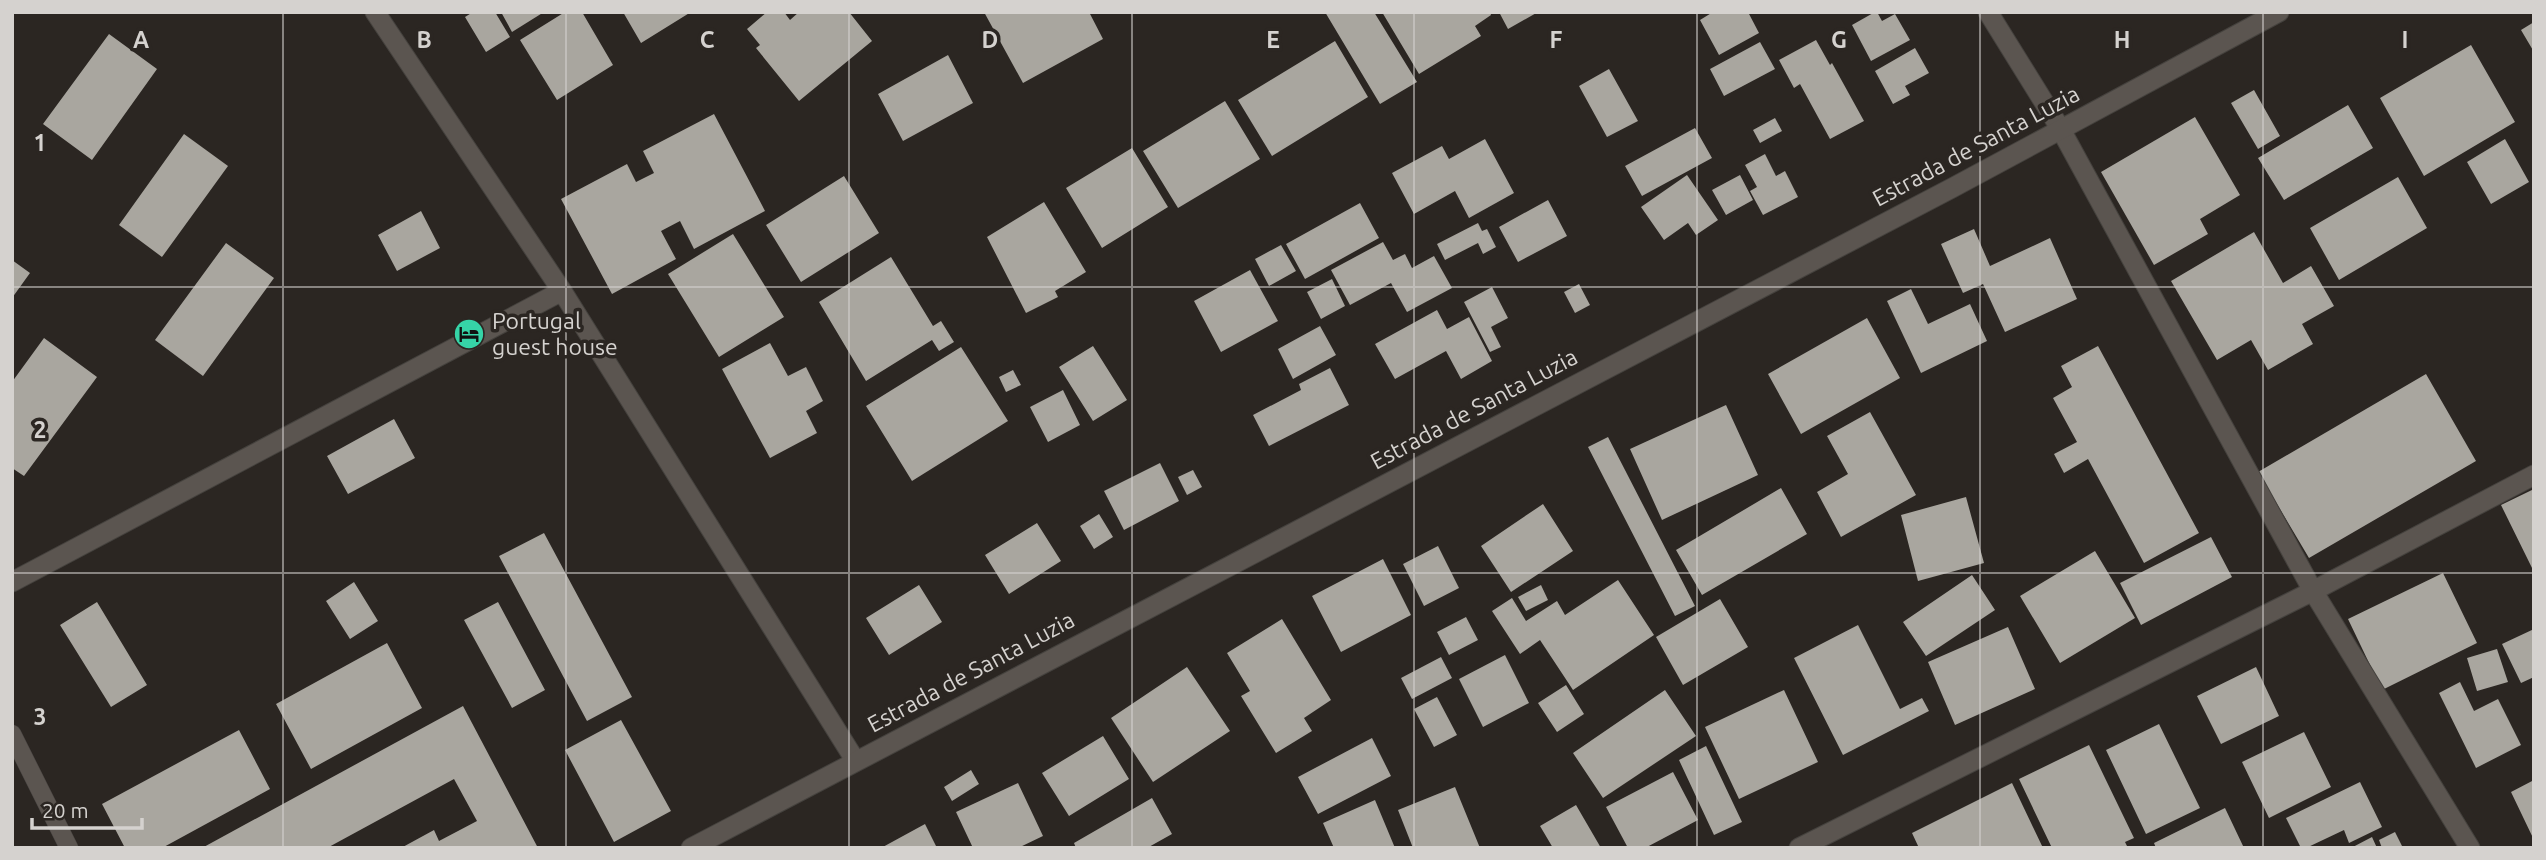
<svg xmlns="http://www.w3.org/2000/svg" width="2546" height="860" viewBox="0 0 2546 860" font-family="Ubuntu,sans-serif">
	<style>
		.building { fill: #a9a69f }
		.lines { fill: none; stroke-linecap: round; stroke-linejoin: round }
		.service-casing { stroke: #45423e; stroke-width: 19 }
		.minor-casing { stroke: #45423e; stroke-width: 21 }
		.tertiary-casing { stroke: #45423e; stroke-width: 21 }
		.service { stroke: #5b5550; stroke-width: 18 }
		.minor { stroke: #5b5550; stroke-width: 19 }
		.tertiary { stroke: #5b5550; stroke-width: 19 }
		.grid { fill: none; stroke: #d5d2cf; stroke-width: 2; stroke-opacity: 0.55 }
		.labels { text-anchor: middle; stroke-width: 7; stroke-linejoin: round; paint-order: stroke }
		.street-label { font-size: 23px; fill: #d5d2cf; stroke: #2b2622 }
		.poi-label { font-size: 23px; fill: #d5d2cf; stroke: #2b2622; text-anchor: start }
		.grid-label { font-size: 23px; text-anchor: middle; font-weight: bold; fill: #d5d2cf; stroke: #2b2622; stroke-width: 7; stroke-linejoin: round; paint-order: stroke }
	</style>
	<rect width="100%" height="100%" fill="#2b2622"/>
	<!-- building -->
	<path class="building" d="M473,12h22l15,25 -24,15 -21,-35z
		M501,12h43l-32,20z
		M565,12h17l31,53 -56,35 -37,-60z
		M623,12h68l-50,31z
		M767,12h17l6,8 9,-8h50l23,29 -73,60 -43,-53 4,-3 -13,-16z
		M984,12h105l14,27 -80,44z
		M1325,12h49l43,70 -37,22z
		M1382,12h108l1,3 -16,11 6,10 -62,38z
		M1499,12h39l-30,17z
		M1713,12h35l11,21 -40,22 -19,-35z
		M1875,12h2l5,9 13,-7 15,26 -39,21 -19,-36z
		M2534,22v30l-13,-22z
		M109,34l48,35 -65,91 -49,-36z
		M1816,40l14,25 2,-2 32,58 -34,18 -30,-55 -6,4 -15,-28z
		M1335,41l33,56 -96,59 -34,-56z
		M1760,42l15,27 -51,27 -14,-27z
		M2471,45l44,77 -91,54 -44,-78z
		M1915,48l14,25 -24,13 5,9 -17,9 -18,-33z
		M948,55l25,48 -70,38 -25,-47z
		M1609,69l29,52 -31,16 -28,-51z
		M2254,90l26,46 -22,13 -27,-46z
		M1225,101l35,58 -82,49 -35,-57z
		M2348,105l25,43 -89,52 -26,-42z
		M714,114l51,97 -71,38 -14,-28 -19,10 15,28 -64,35 -51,-95 66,-35 9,18 18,-9 -11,-22z
		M2195,117l45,78 -40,24 8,15 -54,31 -53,-93z
		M1775,118l7,13 -22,12 -7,-13z
		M1695,128l17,30 -70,38 -17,-30z
		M184,134l44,32 -66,91 -43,-32z
		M1485,139l29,54 -45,25 -14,-27 -41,23 -22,-41 50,-27 7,13z
		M2505,139l24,43 -38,22 -24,-42z
		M1132,148l36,59 -66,41 -36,-60z
		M1765,154l11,22 9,-5 13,26 -35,18 -13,-24 7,-4 -12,-22z
		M1687,175l31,45 -22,15 -8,-12 -24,17 -23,-33z
		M1740,175l13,25 -27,15 -14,-25z
		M844,176l35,57 -78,49 -35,-57z
		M2398,177l29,51 -88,52 -29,-52z
		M1548,200l19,36 -49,26 -19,-35z
		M1044,202l42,70 -31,19 3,6 -32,16 -39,-76z
		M1360,203l19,35 -74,41 -19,-35z
		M421,211l19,37 -43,23 -19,-36z
		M1478,223l4,8 5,-2 9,18 -13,7 -5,-11 -33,17 -8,-16z
		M1974,229l16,37 60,-28 27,61 -72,33 -22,-48 -20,9 -22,-49z
		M2254,232l29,51 28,-17 23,40 -32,18 11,20 -45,26 -17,-30 -34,20 -46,-79z
		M733,234l51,83 -65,40 -51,-83z
		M1383,242l10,18 12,-6 7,14 22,-12 18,32 -45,24 -16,-29 -41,22 -19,-35z
		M226,243l48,35 -71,98 -48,-36z
		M1281,245l15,26 -27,15 -14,-27z
		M891,257l42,69 8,-5 13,21 -15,9 -7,-11 -66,41 -47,-79z
		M12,260l18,13 -18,25z
		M1250,270l28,51 -57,31 -27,-51z
		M1332,279l13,27 -24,13 -14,-27z
		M1579,284l11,21 -15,8 -11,-21z
		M1492,287l16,31 -17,9 10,20 -11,5 -26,-50z
		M1911,289l17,35 42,-20 17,37 -66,32 -34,-72z
		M1437,310l10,19 22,-12 23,44 -31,18 -15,-28 -51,28 -20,-35z
		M1867,318l33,60 -99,56 -33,-60z
		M1320,326l16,29 -43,24 -15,-30z
		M44,338l53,39 -73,99 -12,-8v-86z
		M770,343l18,33 18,-9 17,34 -17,10 11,22 -47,25 -48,-89z
		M1093,346l34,54 -34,21 -34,-54z
		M2098,346l101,187 -55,30 -56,-104 -24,14 -10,-19 23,-12 -24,-44 19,-11 -11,-21z
		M961,347l47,74 -96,60 -46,-75z
		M1330,368l19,37 -80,41 -16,-31 48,-25 -2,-6z
		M1013,370l8,15 -15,7 -7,-15z
		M2426,374l50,87 -167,97 -51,-86z
		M1063,390l17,35 -32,17 -18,-35z
		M1726,405l32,70 -96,45 -32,-71z
		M1870,412l46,83 -75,42 -24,-45 31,-18 -21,-38z
		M394,419l21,39 -67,36 -21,-38z
		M1608,437l87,169 -20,10 -87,-169z
		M1160,463l19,38 -55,29 -20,-39z
		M1193,470l9,17 -15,8 -9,-18z
		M1781,488l26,46 -105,61 -26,-45z
		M2534,489v83l-33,-67z
		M1966,497l18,66 -66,18 -17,-66z
		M1543,504l30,47 -62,41 -30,-46z
		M1099,514l14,23 -19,12 -14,-23z
		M1037,523l24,38 -52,33 -24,-39z
		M544,533l88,164 -45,24 -88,-165z
		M2211,537l21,40 -91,48 -21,-42z
		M1438,546l21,42 -35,18 -21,-42z
		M2095,551l40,67 -75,45 -40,-67z
		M1383,559l28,56 -70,37 -29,-56z
		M2443,573l34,70 -95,47 -34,-71z
		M1972,575l23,35 -69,46 -23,-34z
		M1618,580l36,55 -81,55 -33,-50 -20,14 -28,-43 20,-13 14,23 31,-20 8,14z
		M354,582l24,39 -28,18 -24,-38z
		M919,585l23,37 -53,33 -23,-37z
		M1541,585l7,15 -22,11 -8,-14z
		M1720,599l28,48 -65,38 -27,-48z
		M97,602l50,83 -36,22 -51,-82z
		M498,602l47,88 -33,18 -48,-88z
		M1466,617l12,23 -29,15 -12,-23z
		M1282,619l49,81 -27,18 8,13 -36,22 -35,-57 9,-5 -23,-38z
		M1858,625l42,84 22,-11 7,13 -86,44 -49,-97z
		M2008,627l27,62 -80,36 -27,-63z
		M2534,629v48l-13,6 -19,-39z
		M387,643l35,65 -111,61 -35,-65z
		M2497,649l11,33 -31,9 -10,-33z
		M1505,655l24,48 -46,24 -24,-48z
		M1441,657l11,21 -40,21 -11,-21z
		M1187,667l43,64 -77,51 -42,-64z
		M2256,667l23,49 -58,28 -24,-48z
		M2460,682l14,29 24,-12 23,46 -45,23 -37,-75z
		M1566,685l18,29 -27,18 -19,-29z
		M1665,690l31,46 -93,62 -30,-45z
		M1784,690l34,72 -79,37 -34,-72z
		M1437,697l20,38 -23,12 -20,-38z
		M463,706l75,142h-137l33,-18 5,11 38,-20 -23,-42 -127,69h-125z
		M621,720l50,91 -57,31 -49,-92z
		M2159,724l41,84 -54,26 -40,-84z
		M239,730l31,59 -108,59h-37l-23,-44z
		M2304,732l27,55 -62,31 -27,-56z
		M1103,736l26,43 -60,37 -27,-43z
		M1372,738l19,38 -73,38 -20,-37z
		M2089,745l45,93 -9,4 3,6h-76l-33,-69z
		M1706,746l36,76 -28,13 -35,-75z
		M971,770l8,14 -27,17 -8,-14z
		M1673,772l25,48 -53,28h-17l-22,-41z
		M2534,780v60l-23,-48z
		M2360,782l22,45 -33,16 -5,-13 -38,18h-5l-15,-30z
		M1018,783l25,53 -25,12h-45l-17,-36z
		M2012,783l31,65h-124l-7,-15z
		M1455,787l25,61h-67l-15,-38z
		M1152,798l20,36 -25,14h-71l-2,-5z
		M1375,800l20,48h-61l-11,-25z
		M1576,805l25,43h-48l-13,-22z
		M2225,808l19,40h-88l-2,-5z
		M925,824l12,24h-56z
		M2395,832l8,16h-21l-3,-8z
		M2372,837l5,11h-26z"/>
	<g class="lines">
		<!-- service casing -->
		<g class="service-casing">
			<path id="service" d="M12,734l57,114"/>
		</g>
		<!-- minor casing -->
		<g class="minor-casing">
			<path id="minor" d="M375,12l187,279 293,469
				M1988,12l72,116 253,463 157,257
				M12,582l550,-291
				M1799,848l514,-257 221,-116"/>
		</g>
		<!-- tertiary casing -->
		<g class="tertiary-casing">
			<path id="tertiary" d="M691,848l1261,-660 327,-176"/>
		</g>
		<!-- service -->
		<use href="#service" class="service"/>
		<!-- minor -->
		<use href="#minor" class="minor"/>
		<!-- tertiary -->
		<use href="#tertiary" class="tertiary"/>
	</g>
	<!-- grid -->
	<path class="grid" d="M283,12v836M566,12v836M849,12v836M1132,12v836M1414,12v836M1697,12v836M1980,12v836M2263,12v836M12,287h2522M12,573h2522"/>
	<!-- icons -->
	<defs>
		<g id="hotel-disc" transform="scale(1.575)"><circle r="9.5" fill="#36d4a7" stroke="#2b2622"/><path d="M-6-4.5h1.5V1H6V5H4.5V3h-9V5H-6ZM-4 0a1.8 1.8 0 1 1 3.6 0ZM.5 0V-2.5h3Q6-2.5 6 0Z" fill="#111"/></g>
	</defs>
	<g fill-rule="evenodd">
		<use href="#hotel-disc" x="469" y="334"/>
	</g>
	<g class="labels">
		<!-- street labels -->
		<g class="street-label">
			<text transform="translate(1976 146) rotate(-28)" y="8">Estrada de Santa Luzia</text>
			<text transform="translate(1474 409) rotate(-28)" y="8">Estrada de Santa Luzia</text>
			<text transform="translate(971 672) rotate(-28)" y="8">Estrada de Santa Luzia</text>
		</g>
		<!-- poi labels -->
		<g class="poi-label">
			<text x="492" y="329">Portugal<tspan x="492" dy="26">guest house</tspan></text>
		</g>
	</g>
	<g class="grid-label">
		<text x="141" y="48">A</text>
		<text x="424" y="48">B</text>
		<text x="707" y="48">C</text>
		<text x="990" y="48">D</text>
		<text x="1273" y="48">E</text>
		<text x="1556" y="48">F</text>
		<text x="1839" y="48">G</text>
		<text x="2122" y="48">H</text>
		<text x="2405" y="48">I</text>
		<text x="40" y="151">1</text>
		<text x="40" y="438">2</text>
		<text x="40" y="725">3</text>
	</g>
	<!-- border -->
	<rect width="2546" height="860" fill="none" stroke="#d5d2cf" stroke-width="28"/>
	<!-- scale -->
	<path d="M32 818v10h110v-10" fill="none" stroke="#d5d2cf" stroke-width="3.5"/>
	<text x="42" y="818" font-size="21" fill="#d5d2cf" stroke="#2b2622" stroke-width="5" paint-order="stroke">20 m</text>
</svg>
